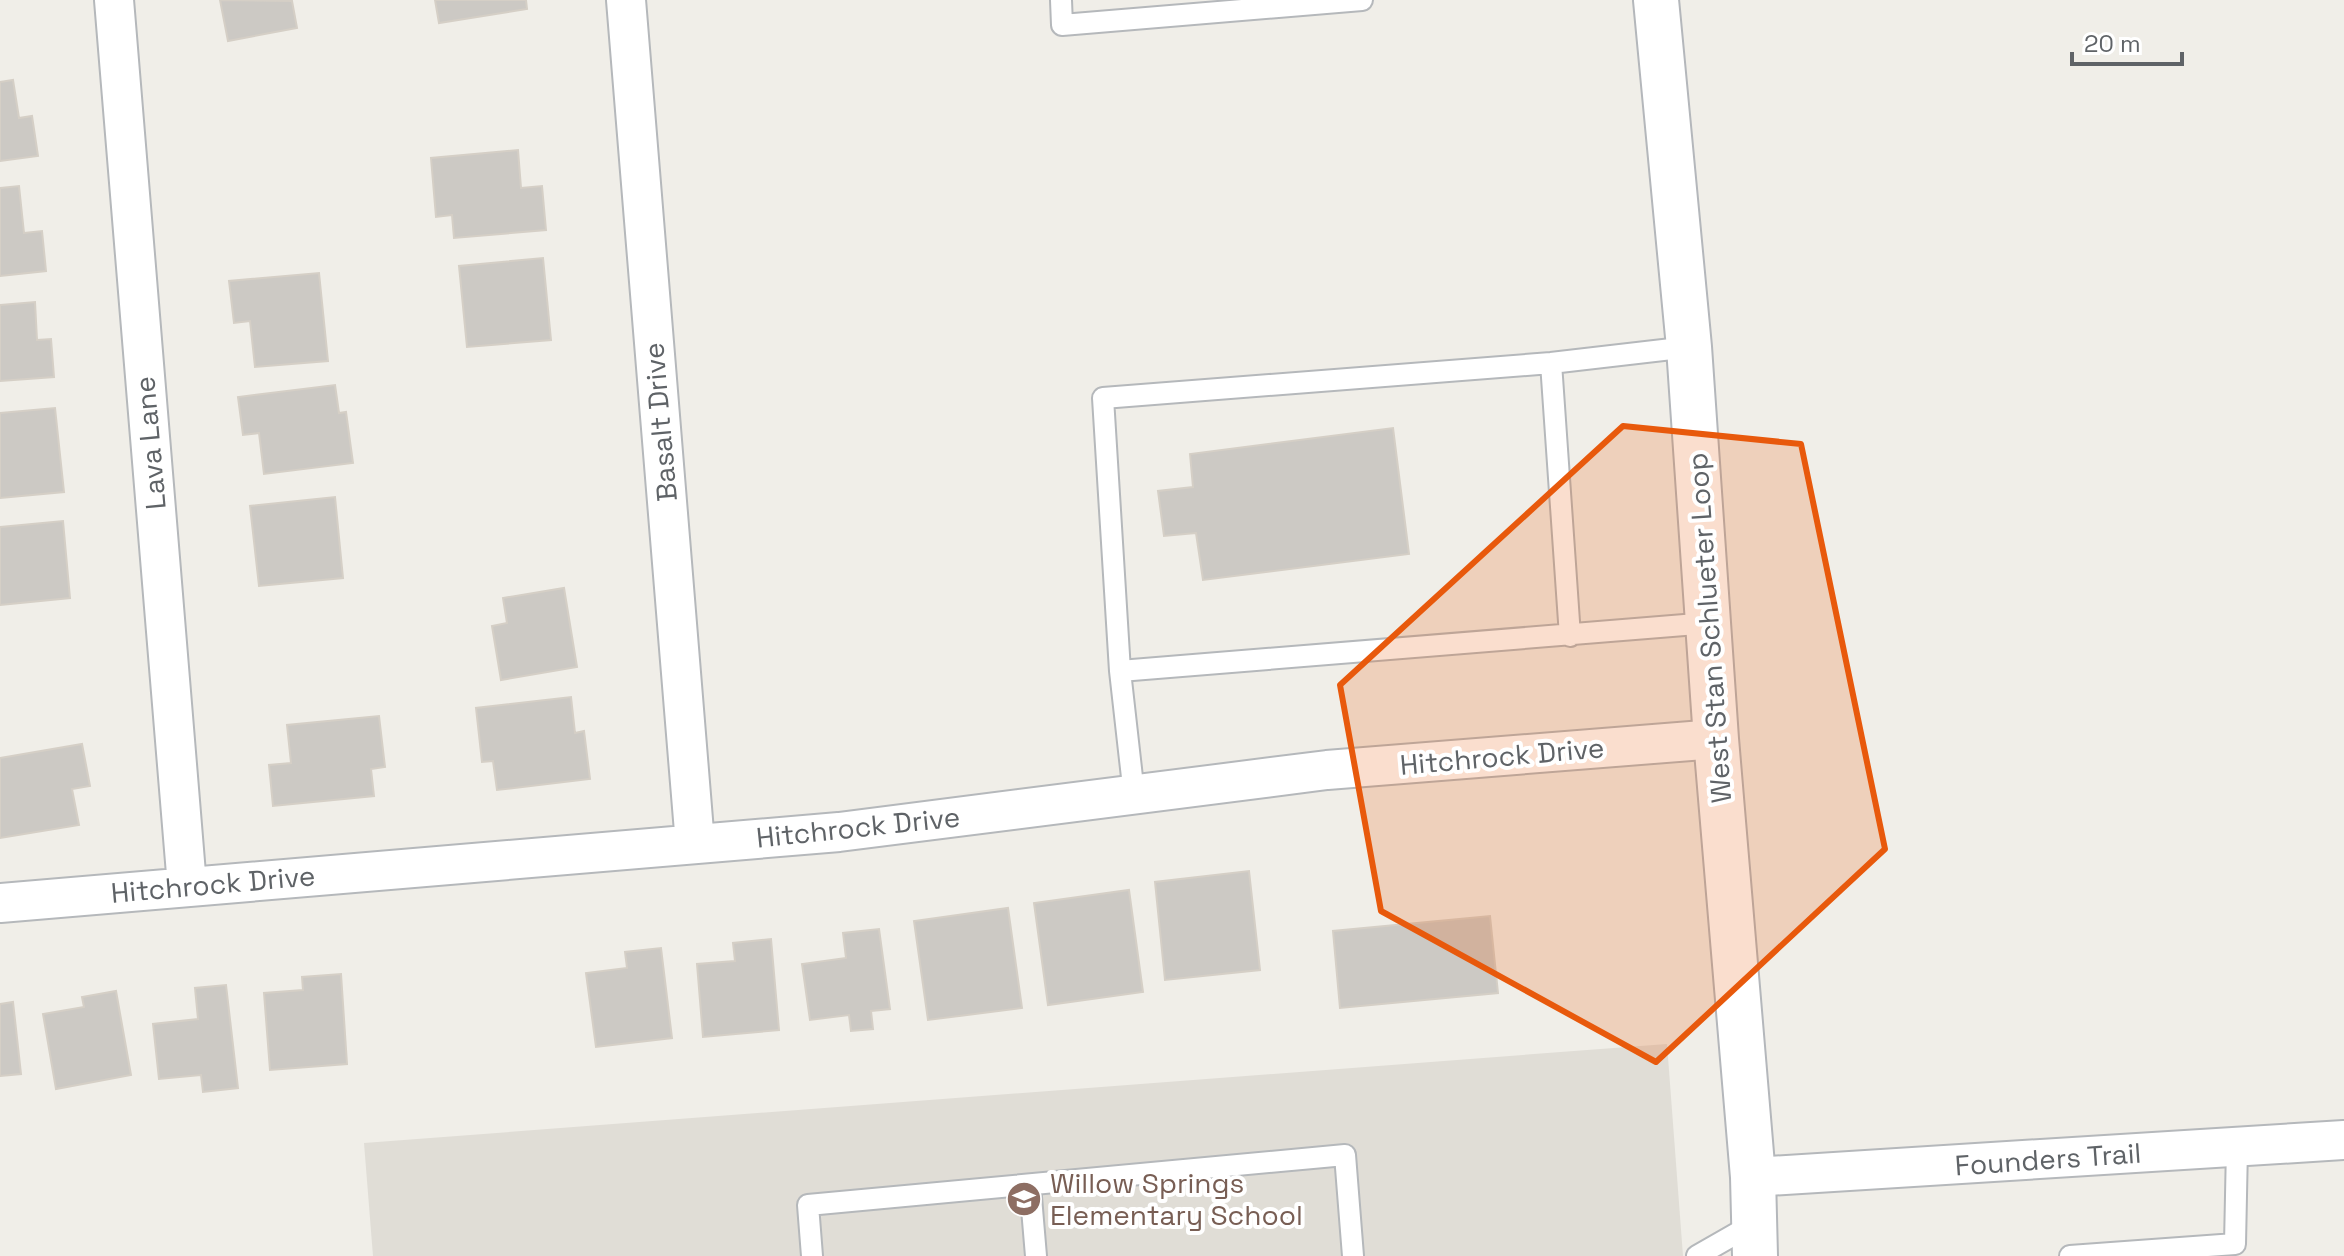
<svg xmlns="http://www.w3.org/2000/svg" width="2344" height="1256" viewBox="0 0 2344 1256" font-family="'Space Grotesk',sans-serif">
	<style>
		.education { fill: #e0ddd6 }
		.building { fill: #ccc9c4; stroke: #d5cfc6; stroke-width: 2 }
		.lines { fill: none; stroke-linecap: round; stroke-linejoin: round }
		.service-casing { stroke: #b5b8bb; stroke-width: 24 }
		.minor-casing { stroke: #b5b8bb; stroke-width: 42 }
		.secondary-casing { stroke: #b4b7bb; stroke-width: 48 }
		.service { stroke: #fff; stroke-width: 20 }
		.minor { stroke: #fff; stroke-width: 38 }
		.secondary { stroke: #fff; stroke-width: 44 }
		.marked { fill: #e8590c; fill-opacity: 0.2; stroke: #e8590c; stroke-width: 6; stroke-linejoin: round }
		.labels { text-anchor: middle; stroke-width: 8; stroke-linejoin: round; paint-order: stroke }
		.street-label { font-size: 28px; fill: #5f6367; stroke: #fff }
		.education-label { font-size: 28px; fill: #785e54; stroke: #fff; text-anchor: start }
	</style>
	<rect width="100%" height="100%" fill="#f0eee8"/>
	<!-- education -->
	<path class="education" d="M1667,1044l16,212h-1310l-9,-113z"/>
	<!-- building -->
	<path class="building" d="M220,0l72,1 5,27 -69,13z
		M435,0h91l1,9 -88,14z
		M13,80l6,38 13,-2 6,40 -38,5v-79z
		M518,150l3,38 21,-2 4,44 -92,8 -2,-23 -16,2 -5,-59z
		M19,186l5,47 18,-2 4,40 -46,5v-88z
		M543,258l8,82 -84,7 -8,-81z
		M319,273l9,88 -73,6 -5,-46 -16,2 -5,-42z
		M35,302l2,38 14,-1 3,38 -54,4v-76z
		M335,385l4,28 7,-1 7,51 -89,11 -5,-41 -16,2 -5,-38z
		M55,408l9,84 -64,6v-85z
		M1393,428l16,126 -206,26 -7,-47 -32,3 -6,-45 35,-4 -3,-33z
		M335,497l8,81 -84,8 -9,-80z
		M63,521l7,77 -70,7v-78z
		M564,588l13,79 -76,13 -9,-54 15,-3 -4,-25z
		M571,697l4,36 9,-2 6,48 -93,11 -4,-29 -11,1 -6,-54z
		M379,716l6,51 -14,2 3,27 -101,10 -4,-41 22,-2 -4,-38z
		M82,744l8,42 -18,3 7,36 -79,13v-80z
		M1249,871l11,99 -95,10 -10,-98z
		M1129,890l14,102 -95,13 -14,-102z
		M1008,908l14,100 -94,12 -14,-99z
		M1490,916l8,77 -158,15 -7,-77z
		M879,929l11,80 -19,2 2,18 -22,2 -2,-16 -39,5 -8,-56 44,-6 -3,-25z
		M771,939l8,91 -76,7 -6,-73 38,-3 -2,-18z
		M661,948l11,90 -76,9 -10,-74 41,-5 -2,-16z
		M341,974l6,90 -77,6 -6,-77 39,-3 -1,-13z
		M226,985l12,103 -35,4 -2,-17 -42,4 -6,-55 45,-5 -3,-31z
		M116,991l15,84 -75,14 -13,-75 41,-7 -2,-10z
		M13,1002l8,72 -21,2v-72z"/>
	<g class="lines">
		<!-- service casing -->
		<g class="service-casing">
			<path id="service" d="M1061,0l1,25 300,-25
				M1689,347l-138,16 -448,35 17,273 589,-48
				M1551,363l19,273
				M1120,671l14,124
				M1030,1185l6,71
				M812,1256l-4,-51 537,-50 8,101
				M1697,1256l56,-32
				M2070,1256l165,-12 2,-97"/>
		</g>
		<!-- minor casing -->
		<g class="minor-casing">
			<path id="minor" d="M114,0l73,886
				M626,0l69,844
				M0,903l839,-71 488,-62 389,-31
				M1753,1177l591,-37"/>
		</g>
		<!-- secondary casing -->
		<g class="secondary-casing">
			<path id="secondary" d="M1656,0l33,347 27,392 37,438 2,79"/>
		</g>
		<!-- service -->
		<use href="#service" class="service"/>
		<!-- minor -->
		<use href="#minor" class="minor"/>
		<!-- secondary -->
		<use href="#secondary" class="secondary"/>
	</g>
	<!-- marked area -->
	<path class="marked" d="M1623,426l178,18 84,405 -229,213 -275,-151 -41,-226z"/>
	<!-- icons -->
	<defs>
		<g id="school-disc" transform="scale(1.8)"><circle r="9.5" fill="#8d6e63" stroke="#fff"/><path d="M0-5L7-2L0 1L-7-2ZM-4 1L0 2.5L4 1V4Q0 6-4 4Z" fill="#fff"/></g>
	</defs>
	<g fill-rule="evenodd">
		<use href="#school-disc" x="1024" y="1199"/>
	</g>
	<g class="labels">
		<!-- street labels -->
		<g class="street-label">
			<text transform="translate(660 422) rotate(-95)" y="10">Basalt Drive</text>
			<text transform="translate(150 443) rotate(-95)" y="10">Lava Lane</text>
			<text transform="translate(1709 628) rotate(-94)" y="10">West Stan Schlueter Loop</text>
			<text transform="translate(1502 756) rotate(-5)" y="10">Hitchrock Drive</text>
			<text transform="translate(858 827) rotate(-6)" y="10">Hitchrock Drive</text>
			<text transform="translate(213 884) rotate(-5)" y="10">Hitchrock Drive</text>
			<text transform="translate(2048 1159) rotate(-4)" y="10">Founders Trail</text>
		</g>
		<!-- education labels -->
		<g class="education-label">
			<text x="1050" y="1193">Willow Springs<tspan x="1050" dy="32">Elementary School</tspan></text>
		</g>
	</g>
	<!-- scale -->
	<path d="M2072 52v12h110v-12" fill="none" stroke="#5f6367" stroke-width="4"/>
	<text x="2084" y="52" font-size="24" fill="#5f6367" stroke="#ffffff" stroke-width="6" paint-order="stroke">20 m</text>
</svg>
